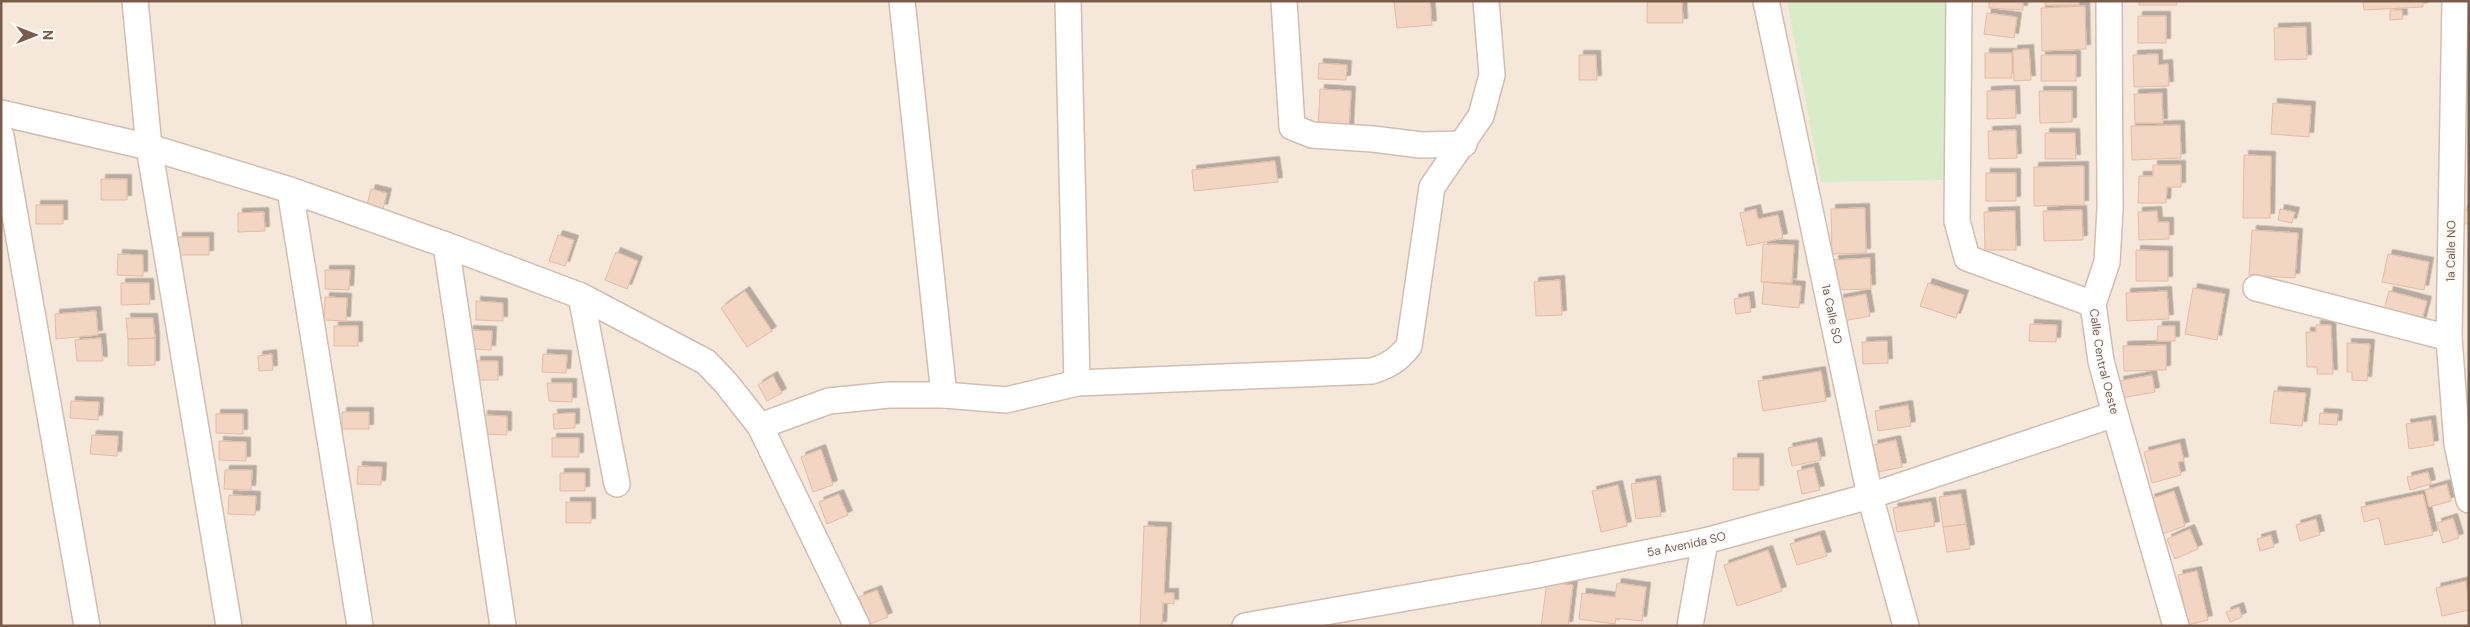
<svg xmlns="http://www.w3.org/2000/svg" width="2470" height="627" viewBox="0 0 2470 627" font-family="'DM Sans',sans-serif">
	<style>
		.residential { fill: #f5e8da }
		.pitch { fill: #d8ecc9 }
		.building { fill: #f3d5c3; stroke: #e6bba3; filter: url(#shadow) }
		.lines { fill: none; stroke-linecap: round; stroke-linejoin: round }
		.minor-casing { stroke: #d1beb0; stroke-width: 28 }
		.minor { stroke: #fff; stroke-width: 25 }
		.labels { text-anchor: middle; stroke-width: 4.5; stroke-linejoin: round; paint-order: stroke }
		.street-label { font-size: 12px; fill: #7a5c4d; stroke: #fffaf3 }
	</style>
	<defs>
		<filter id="shadow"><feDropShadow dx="4.5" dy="-4.5" stdDeviation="0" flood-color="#0004"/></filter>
	</defs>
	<rect width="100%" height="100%" fill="#fdf6ec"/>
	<!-- residential -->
	<path class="residential" d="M1,1h2468v625h-2468z"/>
	<!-- pitch -->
	<path class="pitch" d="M1787,1h160l1,179 -127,2z"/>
	<!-- building -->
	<path class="building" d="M1394,1h36l2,24 -35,3z
		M1647,1h35l1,22h-36z
		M1989,1h34v9l-34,-2z
		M2045,1h34v4h-34z
		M2139,1h38v4h-38z
		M2363,1h60v6l-59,3z
		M2085,6l1,43 -44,2 -1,-43z
		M2390,10h12l1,9 -13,1z
		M1987,13l30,4 -3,21 -30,-4z
		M2138,16h28v27h-28z
		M2306,27l1,32 -32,1 -1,-32z
		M2029,49l2,31 -17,1 -1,-31z
		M1985,53h27v25h-27z
		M2158,54v11l10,-1 1,22 -35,1 -1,-32z
		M1579,55h17l1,25h-18z
		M2041,55h35v26h-35z
		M1319,63l28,2 -1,15 -28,-1z
		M1320,89l31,2 -2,39 -31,-1z
		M2015,90l1,28 -29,1v-28z
		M2039,91h33v31l-32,1z
		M2162,93l1,30h-28l-1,-29z
		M2273,103l38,3 -2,31 -38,-3z
		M2180,125l1,33 -49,2 -1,-34z
		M2016,130l1,28 -28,1 -1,-28z
		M2045,133h30l1,26h-31z
		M2244,155l27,1 -1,62h-27z
		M1275,161l3,21 -84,9 -2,-21z
		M2153,165h28v22h-14l-1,16h-28l1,-27h14z
		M2084,166v39l-50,1v-39z
		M1986,173h30v28h-30z
		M101,179h26v21h-26z
		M371,189l16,4 -4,16 -16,-4z
		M36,205h27v19h-27z
		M1865,208l1,45 -34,1 -1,-45z
		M1756,209l2,10 20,-4 5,23 -36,8 -7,-33z
		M2280,209l15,3 -3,11 -14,-3z
		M2082,210l1,30 -39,1 -1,-30z
		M2463,210h6v14h-6z
		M2015,211l1,39h-31l-1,-38z
		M2157,211l1,11h11v17l-30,1 -1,-28z
		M264,212l1,19 -27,1v-19z
		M2252,230l46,3 -3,45 -46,-3z
		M558,235l16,5 -9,26 -16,-5z
		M178,237h31v18h-31z
		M1763,244l31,1 -2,38 -31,-1z
		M2136,250l32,1v30h-32z
		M616,252l22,9 -11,28 -22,-9z
		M118,254l25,1v21l-26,-1z
		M2388,254l41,8 -5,28 -42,-8z
		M1870,258l1,31 -35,1 -2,-30z
		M325,270h25l-1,20 -24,-1z
		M1560,280l2,35 -26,1 -2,-34z
		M1764,282l37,4 -2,22 -37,-4z
		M121,283h28l1,21 -29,1z
		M1928,283l36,12 -8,23 -36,-12z
		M2193,288l32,6 -8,46 -32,-6z
		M745,291l27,40 -25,16 -26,-39z
		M2167,291l2,28 -42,2 -1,-28z
		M2389,291l38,10 -6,23 -38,-10z
		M1866,294l4,22 -27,5 -4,-22z
		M1749,296l2,16 -15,2 -2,-15z
		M325,297l22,1 -1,23 -22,-1z
		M476,301l27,2v18l-27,-1z
		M96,311l2,24 -42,4 -1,-25z
		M126,318h27l2,20 -27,1z
		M2030,324l27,1 -1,17 -27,-1z
		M2316,325h15l2,49h-16v-7h-10l-1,-35h10z
		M334,326h24v20h-24z
		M2158,326h17v15h-18z
		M469,330l23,1 -1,19 -23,-1z
		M101,338l2,23h-26l-2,-21z
		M155,338v27l-27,1v-27z
		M1887,341l1,22 -25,1 -1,-22z
		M2347,343l23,1 -3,37 -15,-1v-8h-5z
		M2166,345v25l-42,1 -1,-25z
		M272,354l1,16 -14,1 -1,-15z
		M543,354l24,1 -1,18 -24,-1z
		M476,361h22v19h-22z
		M1821,371l5,30 -63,10 -5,-30z
		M2152,375l3,17 -33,6 -3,-17z
		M773,376l9,17 -15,8 -9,-16z
		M547,383h25v19l-23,-1z
		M2274,391l32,2 -4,33 -32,-3z
		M71,401l28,1 -1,18 -28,-2z
		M1908,405l3,21 -33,5 -3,-20z
		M342,412h27v17h-27z
		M575,413v15l-21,1 -1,-15z
		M2320,413l18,1 -1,11 -18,-1z
		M216,414h27v20l-27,-1z
		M483,415l24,1v19l-24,-1z
		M2431,420l3,25 -25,4 -3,-25z
		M92,435l26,1 -1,20 -27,-2z
		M552,438h27v19h-27z
		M1896,440l6,27 -23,5 -6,-27z
		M219,441l27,1v19l-27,-1z
		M1817,442l4,18 -29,6 -4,-18z
		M2180,443l4,18 -6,1 3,13 -29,8 -8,-31z
		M821,449l12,36 -20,7 -12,-35z
		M1733,458h26v32h-26z
		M358,466l24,1 -1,18 -24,-1z
		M1814,467l6,23 -18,4 -5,-23z
		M225,470h27l-1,20 -27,-1z
		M2428,472l3,12 -21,6 -3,-13z
		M560,473h25v18h-25z
		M1656,480l5,36 -25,3 -5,-35z
		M2447,484l4,17 -22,6 -4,-17z
		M1618,485l9,41 -26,6 -9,-41z
		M2174,491l11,35 -23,8 -12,-35z
		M839,494l9,21 -21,9 -8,-22z
		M1961,494l5,30 -23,3 -4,-30z
		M2423,494l10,41 -48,10 -6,-27 -15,4 -3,-15z
		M229,495l27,1 -1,19 -27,-1z
		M566,502h25v21h-25z
		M1931,502l4,24 -38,6 -4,-24z
		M2453,518l6,20 -16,5 -6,-20z
		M2316,519l4,16 -20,6 -4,-16z
		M1966,524l4,25 -23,3 -4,-25z
		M1144,526l23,1 -3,66h10v11l-11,-1 -1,23h-22z
		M2190,529l8,20 -23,10 -8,-20z
		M1820,535l7,21 -30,9 -7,-21z
		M2271,535l3,12 -14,4 -3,-12z
		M1768,550l14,41 -45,15 -13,-41z
		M2197,571l11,49 -20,5 -10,-50z
		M2466,581l3,29 -27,6 -6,-28z
		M1547,582l26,3 -5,41h-27z
		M1617,583l29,4 -4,34 -26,-3 -1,6 -36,-5 3,-26 33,4z
		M877,590l11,27 -18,7 -11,-27z
		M2239,607l3,10 -12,5 -4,-10z"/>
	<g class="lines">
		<!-- minor casing -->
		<g class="minor-casing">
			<g id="minor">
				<path d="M135,1l14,146 80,479"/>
				<path d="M902,1l42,394"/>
				<path d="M1068,1l9,382"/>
				<path d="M1284,1l8,126 20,8 61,4 48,6 43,-1"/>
				<path id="s1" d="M1766,1l104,495 36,130"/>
				<path d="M1959,1l-2,220 10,37 126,46"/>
				<path id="s2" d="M2109,1l1,208 -3,53 -14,42 8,57 14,53 61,212"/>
				<path d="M2455,1l-6,337 8,106 12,56"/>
				<path d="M1,113l148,34 141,43 156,55 135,51 125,66 20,21 34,43 97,200"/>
				<path d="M1,136l86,490"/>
				<path d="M290,190l70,436"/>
				<path d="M446,245l57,381"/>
				<path d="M2256,288l193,50"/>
				<path d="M581,296l36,188"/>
				<path d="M760,426l69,-25 60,-6h55l62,5 71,-17 295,-12c16,-5 26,-11 37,-25l23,-159 49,-71 11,-41 -6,-74"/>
				<path id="s3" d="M1245,626l287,-50 173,-35 165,-45 245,-82"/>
				<path d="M1690,626l15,-85"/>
			</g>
		</g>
		<!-- minor -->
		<use href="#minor" class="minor"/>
	</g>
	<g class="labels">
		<!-- street labels -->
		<g class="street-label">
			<text transform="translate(2451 251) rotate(-89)" y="4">1a Calle NO</text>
			<text dy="4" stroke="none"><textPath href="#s1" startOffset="320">1a Calle SO</textPath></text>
			<text dy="4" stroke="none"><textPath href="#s2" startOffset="364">Calle Central Oeste</textPath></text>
			<text dy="4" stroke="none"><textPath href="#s3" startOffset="449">5a Avenida SO</textPath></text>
		</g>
	</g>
	<!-- border -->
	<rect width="2470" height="627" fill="none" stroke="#7a5c4d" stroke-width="5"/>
	<!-- north arrow -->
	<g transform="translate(35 35) rotate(90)" stroke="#fffaf3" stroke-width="4" paint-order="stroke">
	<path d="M0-4L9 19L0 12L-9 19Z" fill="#7a5c4d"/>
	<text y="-8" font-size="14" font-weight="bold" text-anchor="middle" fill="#7a5c4d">N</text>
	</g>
</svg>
